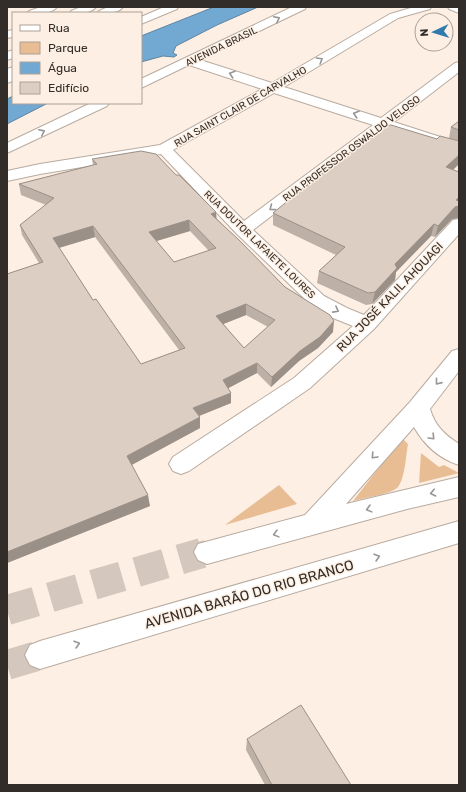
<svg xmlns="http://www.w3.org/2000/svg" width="466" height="792" viewBox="0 0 466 792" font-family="Rubik,sans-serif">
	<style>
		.green { fill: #e8bd94 }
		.water { fill: #72a9d3; stroke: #5f84a0 }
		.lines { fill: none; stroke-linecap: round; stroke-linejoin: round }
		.major-tunnel-far1 { stroke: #d4c8be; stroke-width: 24; stroke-dasharray: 24 12; stroke-linecap: butt }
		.major-tunnel { stroke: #d4c8be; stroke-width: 30; stroke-dasharray: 30 15; stroke-linecap: butt }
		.minor-casing { stroke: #b8aba0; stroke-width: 2 }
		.major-casing { stroke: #b8aba0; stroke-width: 2 }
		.highway-casing { stroke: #b8aba0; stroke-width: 2 }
		.minor { fill: #fff; fill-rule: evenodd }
		.major { fill: #fff; fill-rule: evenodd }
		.highway { fill: #fff; fill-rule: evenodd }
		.wall { fill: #bdb1a7; fill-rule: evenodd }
		.shaded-wall { fill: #9a9088 }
		.building { fill: #dccec2; stroke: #9a9088; fill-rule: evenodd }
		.oneway { stroke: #989694 }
		.labels { text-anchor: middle; stroke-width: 3; stroke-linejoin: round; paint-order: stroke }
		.far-street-label { font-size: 10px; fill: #322d28; stroke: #fdefe3 }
		.street-label { font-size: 12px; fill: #322d28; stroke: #fdefe3 }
		.near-street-label { font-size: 14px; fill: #322d28; stroke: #fdefe3 }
	</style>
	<rect width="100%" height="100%" fill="#fdefe3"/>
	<!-- green -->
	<path class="green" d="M402,438l6,6c-2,11 -3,34 -10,43 -6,7 -35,11 -45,14z
		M421,453l18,14 5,-2 15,8 -40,10z
		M279,485l18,19 -72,21z"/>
	<!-- water -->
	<path class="water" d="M214,7h44l-41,18 -41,21 -3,7 4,2 -3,2 -11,-1 -22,6v-26z
		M13,96v7h35l-41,21v-25z"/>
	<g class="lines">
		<!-- major-tunnel-far1 -->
		<path class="major-tunnel-far1" d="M199,554l8,-2"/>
		<!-- major-tunnel -->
		<path class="major-tunnel" d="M7,610l195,-57
			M7,665l33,-10"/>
		<!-- minor casing -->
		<g class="minor-casing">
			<path id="minor" d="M41,7h16c-7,8 -20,6 -29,6l1,-2z
				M81,7h15c-6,7 -17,6 -26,6l1,-2z
				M108,7h15c-6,7 -16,6 -25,6l1,-2z
				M414,7h17l-1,2 -32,9 -114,69 97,31 74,-55 4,-1v10l-65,50 65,21v9l-74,-23 -132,101 71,66 23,12 17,7 89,-95 6,-1v15l-85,95 -64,59 -121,83 -8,3 -8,-3 -4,-7 4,-7 121,-79 59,-52 -20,-8 -23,-14 -73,-70 -76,-80 -121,20 -33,7v-10l33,-7 120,-19 102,-56 -76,-25 -2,-3 2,-3h8l78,25 118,-69zM274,93l99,32 -129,96 -71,-71z
				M13,30v7l-6,1v-7z
				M13,50v8l-6,2v-8z
				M13,67v9l-6,2v-9z"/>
		</g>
		<!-- major casing -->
		<g class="major-casing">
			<path id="major" d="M448,7h11v6l-10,-4z
				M459,349v22l-29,38c5,17 15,26 29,35v21c-19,-6 -35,-20 -45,-38l-68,77 113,-27v20l-52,12 -200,55 -9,-4 -4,-8 4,-8 107,-29 105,-113 42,-51z
				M459,521v22l-419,126 -10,-4 -5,-10 5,-10 10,-4z"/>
		</g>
		<!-- highway casing -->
		<g class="highway-casing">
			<path id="highway" d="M164,7h14l-1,2 -36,15v-7z
				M292,7h14l-1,2 -164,79v-9z
				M13,72v9l-6,2v-9z
				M91,103h18l-2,3 -100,47v-10z"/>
		</g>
		<!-- minor -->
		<use href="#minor" class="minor"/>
		<!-- major -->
		<use href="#major" class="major"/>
		<!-- highway -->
		<use href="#highway" class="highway"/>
	</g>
	<!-- wall -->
	<path class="wall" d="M459,121v43l-6,6 6,2v46l-7,1 -17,18 -4,-1 -35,36 -1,8 -23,24 -6,1 -49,-22 2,-12 17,-16 -63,-30v-12l164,-74 12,-1 2,-11z
		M92,159l125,60 68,68 48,45 -15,16 -19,13 -28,26 -14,-14 -29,15 3,15 -32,13 1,1v11l-69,37 19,41 -143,57v-289l32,-11 -17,-28 -2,-10 26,-20 -25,-10 -2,-11 74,-19zM190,231l19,20 -35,11 -18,-21zM95,237l84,113 -38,14 -48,-64 -34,-52zM246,315l22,12 -24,21 -21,-24z
		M247,739l104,46h-86l-19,-35z"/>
	<!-- shaded-wall -->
	<path class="shaded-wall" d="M459,155v9l-16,15 3,-12z
		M459,197v21l-7,1 -17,18 3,-11 18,-26z
		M216,212l1,11 -6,-9z
		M189,220l1,11 -40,12 -1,-11z
		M434,224l-3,12 -35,36 -1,8 -23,24 3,-12 20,-28z
		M93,226l2,11 -40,12 -2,-11z
		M246,304v11l-30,12v-11z
		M334,321l-1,11 -15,16 -19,13 -28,26 1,-10 28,-26z
		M257,363v10l-34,18v-11z
		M231,393v10l-37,15 -1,-10z
		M200,417v11l-72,39 -1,-11z
		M148,495l2,11 -143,57v-11z"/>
	<!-- building -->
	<path class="building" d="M459,121v9l-8,-3z
		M391,125l46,14 3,-3 19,5v14l-13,12 13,5v25l-3,3 3,1v5l-4,1 -17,19 -4,-2 -39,40 2,4 -22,24 -7,1 -49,-22 26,-24 -72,-34 39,-32 72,-55z
		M141,151l15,3 20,21h3l37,37 -5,2 28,26 46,47 45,28 4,6 -14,16 -20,14 -28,26 -15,-14 -34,17 8,13 -38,15 7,9 -73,39 21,39 -141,57v-278l36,-12 -23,-37 34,-27 -35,-14 78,-20 -5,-5zM189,220l27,28 -42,14 -25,-30zM93,226l92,122 -44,16 -45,-65 -3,1 -40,-62zM246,304l29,16 -31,28 -28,-32z
		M301,705l50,80h-79l-25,-46z"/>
	<!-- one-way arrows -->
	<defs><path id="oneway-chevron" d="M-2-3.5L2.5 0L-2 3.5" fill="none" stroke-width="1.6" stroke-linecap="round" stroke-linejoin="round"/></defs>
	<g class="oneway">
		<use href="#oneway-chevron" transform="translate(277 19) rotate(-26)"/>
		<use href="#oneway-chevron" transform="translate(320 60) rotate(-31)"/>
		<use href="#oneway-chevron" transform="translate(232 74) rotate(-162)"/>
		<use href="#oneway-chevron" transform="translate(356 114) rotate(-162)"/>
		<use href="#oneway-chevron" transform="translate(42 132) rotate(-26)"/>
		<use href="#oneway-chevron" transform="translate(272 208) rotate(143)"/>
		<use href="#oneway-chevron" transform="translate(336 310) rotate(28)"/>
		<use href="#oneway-chevron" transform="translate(438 382) rotate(129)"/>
		<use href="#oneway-chevron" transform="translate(432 437) rotate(46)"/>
		<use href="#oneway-chevron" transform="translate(374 456) rotate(133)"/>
		<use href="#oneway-chevron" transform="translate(433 493) rotate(167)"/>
		<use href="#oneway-chevron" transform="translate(369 509) rotate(165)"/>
		<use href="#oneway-chevron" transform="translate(276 534) rotate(165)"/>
		<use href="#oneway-chevron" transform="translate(377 557) rotate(-16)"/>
		<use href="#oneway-chevron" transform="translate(77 644) rotate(-16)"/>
	</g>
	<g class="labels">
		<!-- far-street labels -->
		<g class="far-street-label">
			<text transform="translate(221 46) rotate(-26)" y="4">AVENIDA BRASIL</text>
			<text transform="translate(240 106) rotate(-30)" y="4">RUA SAINT CLAIR DE CARVALHO</text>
			<text transform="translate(351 148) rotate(-37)" y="4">RUA PROFESSOR OSWALDO VELOSO</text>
			<text transform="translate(260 244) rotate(44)" y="4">RUA DOUTOR LAFAIETE LOURES</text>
		</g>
		<!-- street labels -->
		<g class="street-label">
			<text transform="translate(390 297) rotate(-46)" y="4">RUA JOSÉ KALIL AHOUAGI</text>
		</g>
		<!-- near-street labels -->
		<g class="near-street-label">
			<text transform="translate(249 594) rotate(-16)" y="5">AVENIDA BARÃO DO RIO BRANCO</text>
		</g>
	</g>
	<!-- border -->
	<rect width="466" height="792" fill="none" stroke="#322d28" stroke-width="16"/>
	<!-- legend -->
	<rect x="12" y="12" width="130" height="92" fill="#fdefe3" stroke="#aca198"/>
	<rect x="20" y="25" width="20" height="6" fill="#ffffff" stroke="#aca198"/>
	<text x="48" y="32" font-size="12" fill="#322d28">Rua</text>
	<rect x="20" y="42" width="20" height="12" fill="#e8bd94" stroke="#aca198"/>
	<text x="48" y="52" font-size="12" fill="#322d28">Parque</text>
	<rect x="20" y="62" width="20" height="12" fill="#72a9d3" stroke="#aca198"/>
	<text x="48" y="72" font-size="12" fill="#322d28">Água</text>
	<rect x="20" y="82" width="20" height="12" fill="#dccec2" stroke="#aca198"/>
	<text x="48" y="92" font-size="12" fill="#322d28">Edifício</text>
	<!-- north arrow -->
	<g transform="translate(434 32) rotate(266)"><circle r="19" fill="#fdefe3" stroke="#aca198"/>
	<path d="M0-3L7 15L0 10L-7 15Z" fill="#2f7bae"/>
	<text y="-6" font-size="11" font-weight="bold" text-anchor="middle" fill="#322d28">N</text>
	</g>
</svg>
